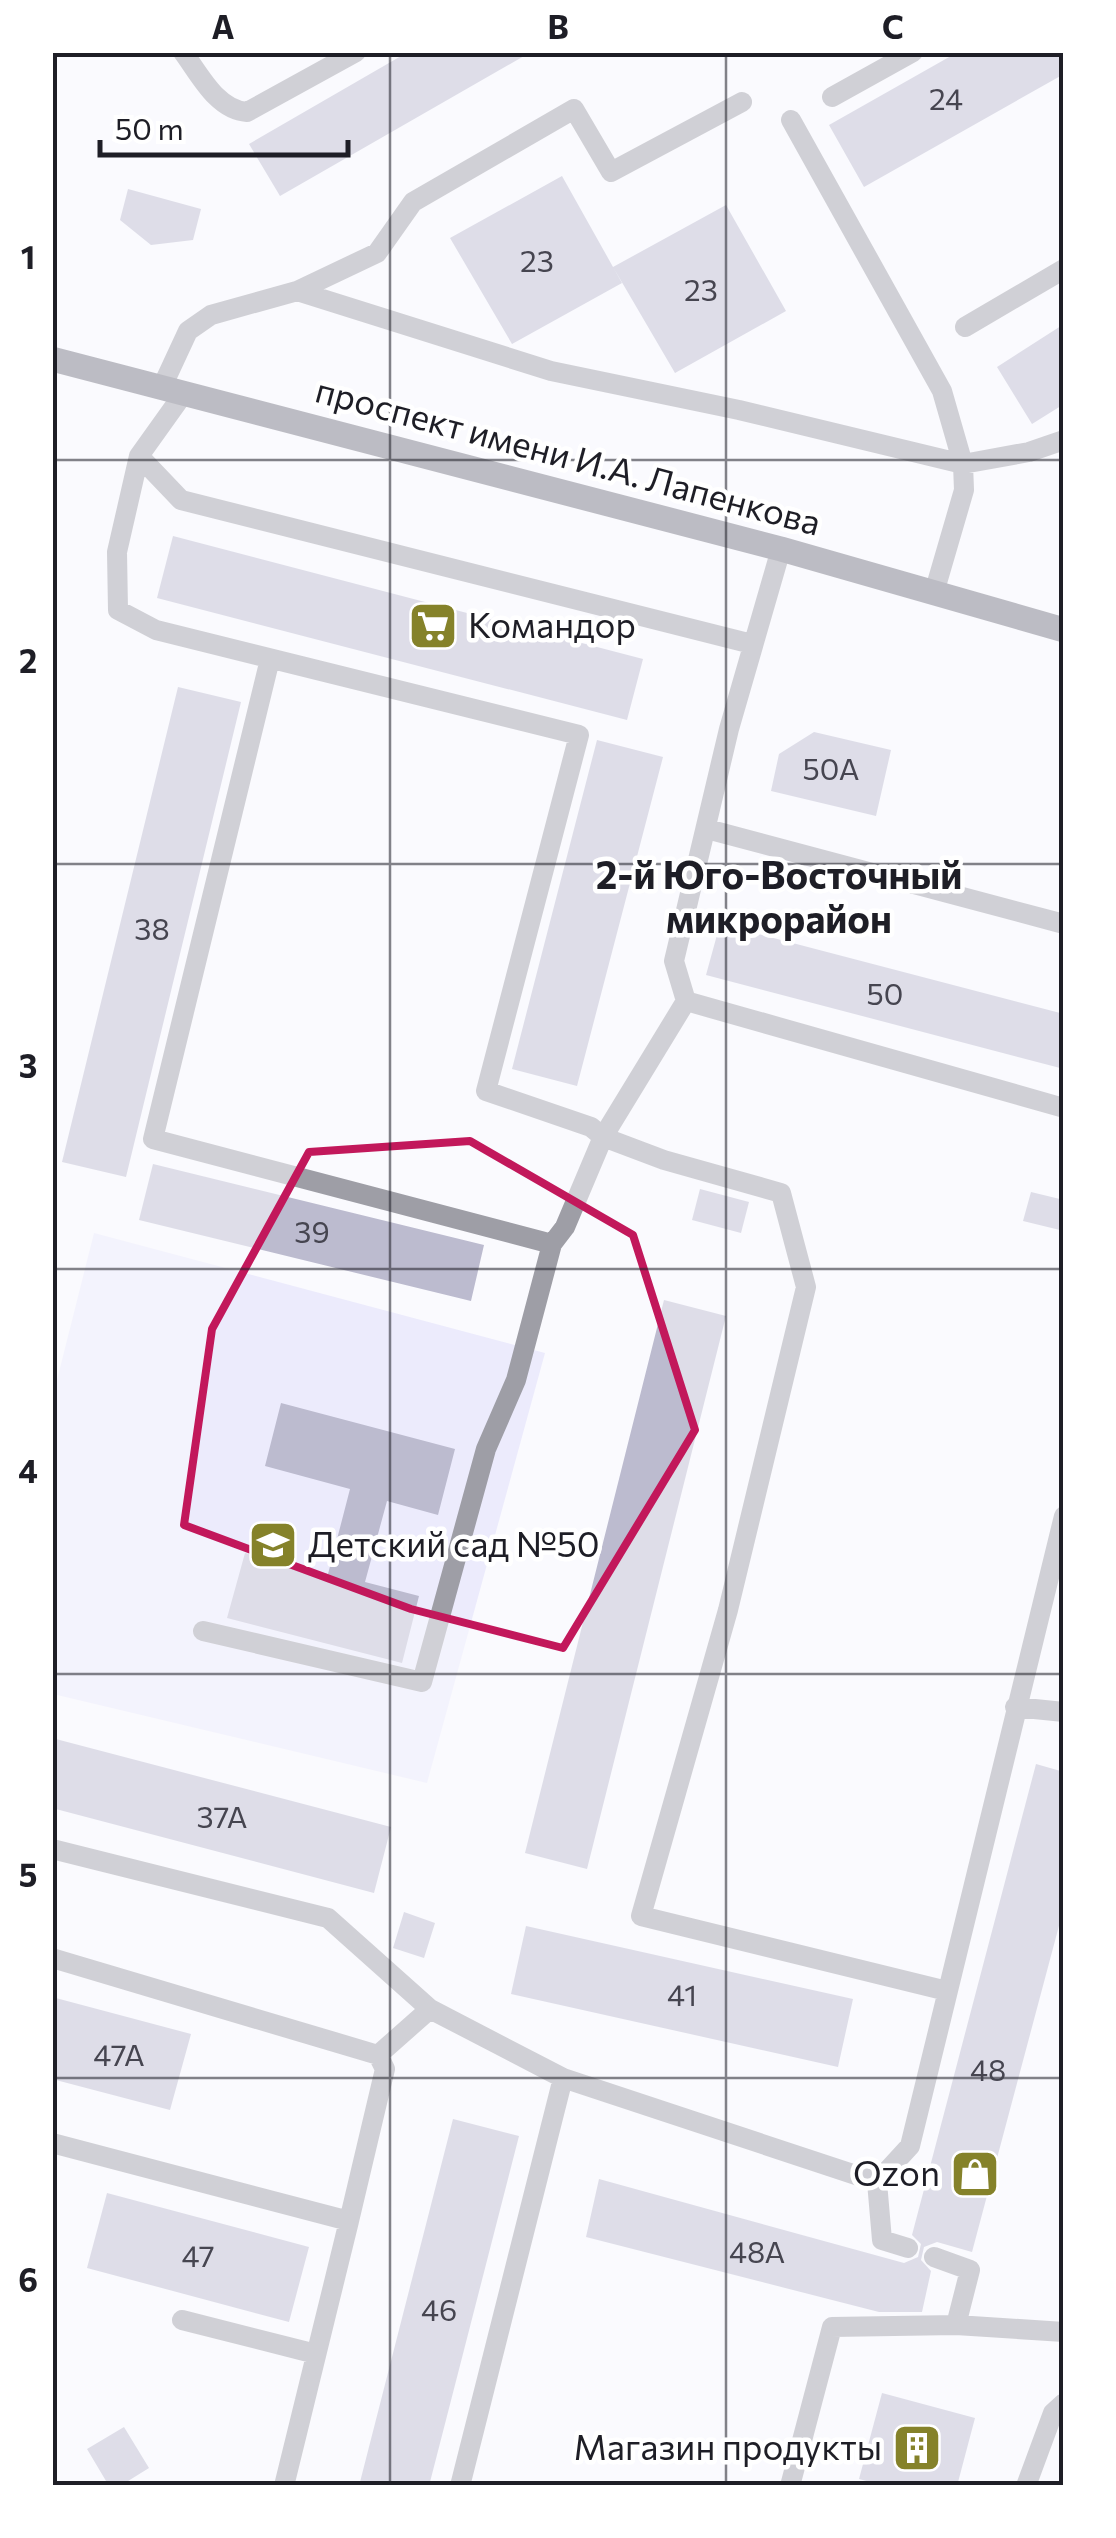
<svg xmlns="http://www.w3.org/2000/svg" width="1116" height="2538" viewBox="0 0 1116 2538" font-family="Commissioner,sans-serif">
	<style>
		.built { fill: #ecebfc }
		.building { fill: #bcbbcf }
		.lines { fill: none; stroke-linecap: round; stroke-linejoin: round }
		.service { stroke: #9e9ea6; stroke-width: 20 }
		.secondary { stroke: #72727e; stroke-width: 25 }
		.marked { fill: none; stroke: #c2185b; stroke-width: 8; stroke-linejoin: round }
		.grid { fill: none; stroke: #1e1e26; stroke-width: 2.5; stroke-opacity: 0.55 }
		.labels { text-anchor: middle; stroke-width: 9; stroke-linejoin: round; paint-order: stroke }
		.number-label { font-size: 30px; fill: #464550 }
		.street-label { font-size: 35px; fill: #1e1e26; stroke: #fff }
		.poi-label { font-size: 35px; fill: #1e1e26; stroke: #fff; text-anchor: start }
		.neighbourhood-label { font-size: 38px; font-weight: bold; fill: #1e1e26; stroke: #fff }
		.neatline { fill: none; stroke: #1e1e26; stroke-width: 4 }
		.grid-label { font-size: 32px; text-anchor: middle; font-weight: bold; fill: #1e1e26 }
	</style>
	<rect width="100%" height="100%" fill="#fafafe"/>
	<!-- built -->
	<path class="built" d="M94,1233l451,120 -118,430 -374,-89v-298z"/>
	<!-- building -->
	<path class="building" d="M408,52h123l-251,144 -31,-52z
		M958,52h106v22l-200,113 -35,-62z
		M562,176l60,107 -110,61 -62,-106z
		M128,189l73,20 -8,31 -42,5 -31,-25z
		M726,205l60,106 -111,62 -62,-106z
		M1064,324v80l-32,20 -35,-57z
		M173,536l470,123 -16,61 -470,-122z
		M178,687l63,15 -115,475 -64,-15z
		M814,732l77,18 -15,66 -105,-25 8,-37z
		M597,740l66,17 -86,329 -65,-17z
		M720,924l344,90v55l-358,-94z
		M153,1164l331,81 -13,56 -332,-81z
		M700,1189l49,13 -8,31 -49,-13z
		M1031,1192l33,8v31l-41,-10z
		M664,1300l62,16 -139,553 -62,-16z
		M281,1403l174,46 -17,66 -51,-14 -22,81 54,14 -17,67 -175,-45 18,-65 83,21 22,-85 -85,-23z
		M52,1738l339,89 -17,66 -322,-85z
		M1036,1764l28,8v135l-92,345 -35,-10 -13,5 -3,13 10,11 -9,41h-43l-293,-75 13,-58 305,84 14,-6 3,-13 -9,-9z
		M404,1912l31,11 -11,35 -31,-10z
		M526,1926l327,73 -15,68 -327,-73z
		M52,1997l139,37 -21,76 -118,-31z
		M453,2119l66,17 -90,350h-70z
		M107,2193l202,54 -20,75 -202,-54z
		M882,2393l93,25 -18,68h-72l-26,-7z
		M124,2427l25,41 -29,18h-11l-22,-37z"/>
	<g class="lines">
		<!-- service -->
		<path class="service" d="M183,52c17,23 34,58 64,60l109,-60
			M832,97l81,-45
			M791,120l151,271 21,73 1,26 -30,103
			M297,291l80,-38 36,-51 161,-93 37,63 131,-70
			M965,327l99,-58
			M162,387l26,-56 23,-16 86,-24 254,80 188,39 224,54 66,-12 35,-12
			M184,393l-45,63 -22,96 1,58 38,20 423,105 -93,356 105,36 12,10 -38,90 -13,17 -399,-105 117,-480
			M139,456l42,44 571,144
			M781,549l-52,180 -55,232 12,40 378,107
			M707,829l357,95
			M686,1001l-83,136 61,23 117,33 25,94 -78,323 -87,306 306,75
			M203,1631l219,51 64,-233 30,-69 36,-136
			M1015,1707l49,5
			M52,1849l276,69 102,91 133,69 314,104 33,-36 154,-630
			M52,1958l326,97 52,-46
			M52,2143l297,78 36,-152 -7,-14
			M877,2182l5,58 26,8
			M934,2257l36,13 -14,55
			M182,2320l134,34
			M284,2486l65,-265
			M460,2486l103,-408
			M790,2486l42,-159 124,-2 108,7
			M1026,2486l27,-73 11,-10"/>
		<!-- secondary -->
		<path class="secondary" d="M52,359l729,190 283,81"/>
	</g>
	<!-- marked area -->
	<path d="M0 0H1116V2538H0ZM470,1141l163,94 62,195 -132,218 -152,-39 -227,-84 28,-196 97,-177z" fill="#fafafe" fill-opacity=".55" fill-rule="evenodd"/>
	<path class="marked" d="M470,1141l163,94 62,195 -132,218 -152,-39 -227,-84 28,-196 97,-177z"/>
	<!-- grid -->
	<path class="grid" d="M390,52v2434M726,52v2434M52,460h1012M52,864h1012M52,1269h1012M52,1674h1012M52,2078h1012"/>
	<!-- icons -->
	<defs>
		<g id="supermarket-square" transform="scale(2.5)"><rect x="-9" y="-9" width="18" height="18" rx="4" fill="#85822a" stroke="#fff"/><path d="M-6-5.5h2.5l.6 2H6L4.5 2H-2.5L-4.4-4H-6ZM-1.5 3.2a1.3 1.3 0 1 0 .1 0ZM3 3.2a1.3 1.3 0 1 0 .1 0Z" fill="#fff"/></g>
		<g id="school-square" transform="scale(2.5)"><rect x="-9" y="-9" width="18" height="18" rx="4" fill="#85822a" stroke="#fff"/><path d="M0-5L7-2L0 1L-7-2ZM-4 1L0 2.5L4 1V4Q0 6-4 4Z" fill="#fff"/></g>
		<g id="shop-square" transform="scale(2.5)"><rect x="-9" y="-9" width="18" height="18" rx="4" fill="#85822a" stroke="#fff"/><path d="M-5-2.5h2.3a2.7 3.5 0 0 1 5.4 0H5L5.5 6h-11ZM-1.5-2.5h3a1.5 2.3 0 0 0-3 0Z" fill="#fff"/></g>
		<g id="building-square" transform="scale(2.5)"><rect x="-9" y="-9" width="18" height="18" rx="4" fill="#85822a" stroke="#fff"/><path d="M-4-6H4V6H1V3H-1V6H-4ZM-2.5-4.3h1.7v1.8h-1.7ZM.8-4.3h1.7v1.8H.8ZM-2.5-1h1.7V.8h-1.7ZM.8-1h1.7V.8H.8Z" fill="#fff"/></g>
	</defs>
	<g fill-rule="evenodd">
		<use href="#supermarket-square" x="433" y="626"/>
		<use href="#school-square" x="273" y="1545"/>
		<use href="#shop-square" x="975" y="2174"/>
		<use href="#building-square" x="917" y="2448"/>
	</g>
	<g class="labels">
		<!-- number labels -->
		<g class="number-label">
			<text x="946" y="110">24</text>
			<text x="537" y="272">23</text>
			<text x="701" y="301">23</text>
			<text x="831" y="780">50А</text>
			<text x="152" y="940">38</text>
			<text x="885" y="1005">50</text>
			<text x="312" y="1243">39</text>
			<text x="222" y="1828">37А</text>
			<text x="682" y="2006">41</text>
			<text x="119" y="2066">47А</text>
			<text x="988" y="2081">48</text>
			<text x="757" y="2263">48А</text>
			<text x="198" y="2267">47</text>
			<text x="439" y="2321">46</text>
		</g>
		<!-- street labels -->
		<g class="street-label">
			<text transform="translate(568 457) rotate(15)" y="12">проспект имени И.А. Лапенкова</text>
		</g>
		<!-- poi labels -->
		<g class="poi-label">
			<text x="468" y="638">Командор</text>
			<text x="308" y="1557">Детский сад №50</text>
			<text x="940" y="2186" text-anchor="end">Ozon</text>
			<text x="882" y="2460" text-anchor="end">Магазин продукты</text>
		</g>
		<!-- neighbourhood labels -->
		<g class="neighbourhood-label">
			<text x="779" y="889">2-й Юго-Восточный<tspan x="779" dy="44">микрорайон</tspan></text>
		</g>
	</g>
	<!-- border -->
	<rect width="1116" height="2538" fill="none" stroke="#ffffff" stroke-width="110"/>
	<!-- scale -->
	<path d="M100 140v15h248v-15" fill="none" stroke="#1e1e26" stroke-width="5"/>
	<text x="115" y="140" font-size="30" fill="#1e1e26" stroke="#ffffff" stroke-width="8" paint-order="stroke">50 m</text>
	<rect x="55" y="55" width="1006" height="2428" class="neatline"/>
	<g class="grid-label">
		<text x="223" y="39">A</text>
		<text x="558" y="39">B</text>
		<text x="893" y="39">C</text>
		<text x="28" y="269">1</text>
		<text x="28" y="673">2</text>
		<text x="28" y="1078">3</text>
		<text x="28" y="1483">4</text>
		<text x="28" y="1887">5</text>
		<text x="28" y="2292">6</text>
	</g>
</svg>
